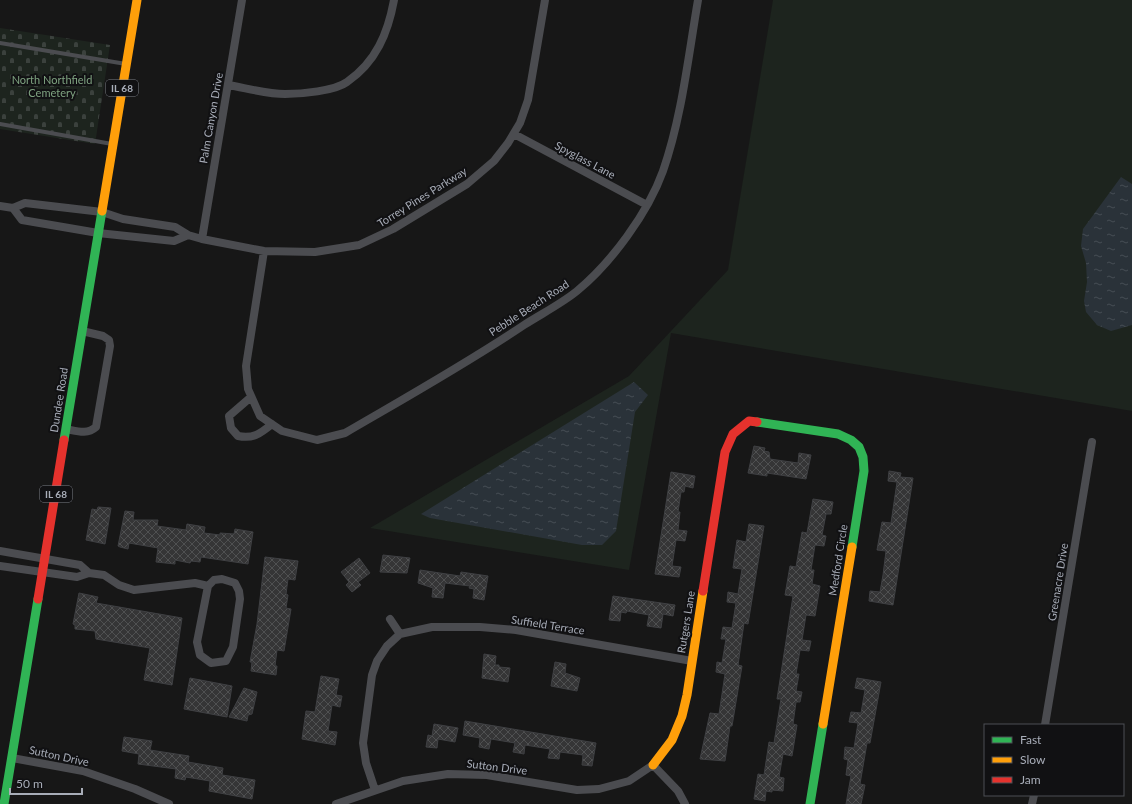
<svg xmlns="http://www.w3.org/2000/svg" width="1132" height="804" viewBox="0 0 1132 804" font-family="Lato,sans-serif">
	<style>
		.grass { fill: #1d241e }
		.cemetery { fill: url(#cemetery-stones) }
		.water { fill: url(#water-ripples) }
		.building { fill: url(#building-cross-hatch); stroke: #3f4043 }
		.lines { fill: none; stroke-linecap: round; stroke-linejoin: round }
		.lane { stroke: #4b4c50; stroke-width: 4 }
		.street { stroke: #4b4c50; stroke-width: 8 }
		.fast { stroke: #30b455; stroke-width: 9 }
		.slow { stroke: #ff9f0a; stroke-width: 9 }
		.jam { stroke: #e5322d; stroke-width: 9 }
		.labels { text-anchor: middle; stroke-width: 4; stroke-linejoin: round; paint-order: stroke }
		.shield { fill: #111113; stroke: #7b7e86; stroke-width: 1 }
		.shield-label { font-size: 10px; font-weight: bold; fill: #a8adb8 }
		.park-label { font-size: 11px; fill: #7fa381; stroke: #111113 }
		.street-label { font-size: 11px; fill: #a8adb8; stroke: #111113 }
	</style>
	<defs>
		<pattern id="cemetery-stones" width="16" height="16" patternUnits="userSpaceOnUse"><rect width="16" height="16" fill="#1d241e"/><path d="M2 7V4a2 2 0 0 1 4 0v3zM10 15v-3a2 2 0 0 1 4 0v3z" fill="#3b413d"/></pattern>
		<pattern id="water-ripples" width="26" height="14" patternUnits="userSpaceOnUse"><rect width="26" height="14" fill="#2a3239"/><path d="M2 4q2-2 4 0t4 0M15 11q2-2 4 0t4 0" fill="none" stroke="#464d54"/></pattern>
		<pattern id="building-cross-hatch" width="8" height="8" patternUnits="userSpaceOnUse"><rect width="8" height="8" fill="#353536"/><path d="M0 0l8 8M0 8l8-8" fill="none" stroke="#4f5051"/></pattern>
	</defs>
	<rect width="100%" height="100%" fill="#171717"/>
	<!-- grass -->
	<path class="grass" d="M773,0h359v411l-461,-78 -42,237 -259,-42 259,-152 99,-106z"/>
	<!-- cemetery -->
	<path class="cemetery" d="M0,28l110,17 -15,99 -95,-15z"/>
	<!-- water -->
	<path class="water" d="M1121,177l11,7v141l-21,6 -14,-6 -11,-13 -2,-11 3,-19 -1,-19 -5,-17 2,-17z
		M634,382l14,13 -13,17 -19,119 -14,14h-20l-152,-27 -9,-4z"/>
	<!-- building -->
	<path class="building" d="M754,446l11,2 -1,3 5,1 1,7 28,4 1,-10 12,2 -5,24 -39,-6v3l-19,-3z
		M889,471l12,2 -1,4 13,1 -20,127 -24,-4 1,-10 10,1 3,-17 3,-24 -9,-1 5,-28 9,1 6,-41 -9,-1z
		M671,472l24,4 -2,12 -8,-2 -1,6h-3l-3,20h2l-2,18 9,1 -2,10 -9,-1 -4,26 9,1 -2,10 -24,-3z
		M813,499l20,3 -2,12h-5l-4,21 4,1 -2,10 -9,-1 -4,25h3l-2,14 8,2 -5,30 -9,-1 -4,25 9,1 -2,10 -9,-1 -4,24h3l-3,17 6,1 -2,10h-4l-3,22 4,1 -5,31 -9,-2 -4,23 5,1 -1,13 -11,-1v2l-6,-1 -1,10 -11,-2 4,-25 6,1 5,-33 5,1 7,-44h-4l16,-103 -8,-1 5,-29 6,1 6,-35 5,1z
		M98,507l13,1 -6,36 -19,-4 6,-31 5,1z
		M125,511l9,1 -1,8h25l-1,6 29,4 1,-6 18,3 -1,6 16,2v-2l14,1 1,-5 18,3 -5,32 -47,-7 -1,5 -9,-1 -1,2 -15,-3v4l-19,-2 2,-14 -29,-5 -1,6 -8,-2 -2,-1z
		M749,524l15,2 -16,98 -4,-1 -6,42 4,1 -10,60h-2l-5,35 -25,-2 10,-46 9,1 6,-40 -9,-2 1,-10 5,1 4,-24h-5l2,-12 9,1 4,-25 -9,-1 1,-10 10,2 4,-25 -9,-1 4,-28 9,2z
		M383,555l27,3 -3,15 -27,-1z
		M265,557l33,4 -3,19 -7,-1 -2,15 2,1 -2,13 5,1 -7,42 -7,-1 -2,16h2l-1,9 -25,-4 1,-9h-2l7,-38z
		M359,558l11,15 -12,9 3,3 -9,7 -6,-7 3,-3 -8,-10z
		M420,570l40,6 1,-4 27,4 -4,24 -11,-2 1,-9 -5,-1 1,-2 -25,-3 -2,15 -11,-1 1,-9 -15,-5z
		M79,593l19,4 -2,6 86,15 -10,67 -28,-5 6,-32 -54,-9 -1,-8 -20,-2v-4l-2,-1z
		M613,596l62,9 -2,11 -10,-2 -2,14 -14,-2 2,-11 -22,-4 -1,2 -5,-1 -1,9 -11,-1z
		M484,654l12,2 -1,9h4v2l11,1 -2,14 -26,-4z
		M555,662l11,2 -1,9 15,5 -3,13 -26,-5z
		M321,676l18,3 -3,16 6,1 -2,11 -8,-2 -4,26 9,1 -2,13 -33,-6 4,-28 9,1z
		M190,678l42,8 -5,31 -43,-8z
		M857,678l24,4 -11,61h-3l-7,41 5,1 -4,19h-15l5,-28 -5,-1 2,-15 -4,-1 1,-12 9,1 4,-25 -9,-1 2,-10 10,1 4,-23 -10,-2z
		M244,688l13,4 -5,22 -4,1 -1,6 -18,-4z
		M465,721l131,22 -4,23 -10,-1 1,-10 -23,-3 -1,7 -11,-1 2,-9 -25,-4 -1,9 -11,-2 2,-9 -24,-4 -2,10 -10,-2 1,-9 -17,-3z
		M434,724l24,4 -3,14 -17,-3 -1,9 -11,-1 2,-12 4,1z
		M124,737l28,4 -2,9 39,6 -1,6 35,6 -1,7 33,5 -3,19 -43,-8 1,-10 -24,-4 -1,3 -10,-2 1,-9 -38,-5 1,-10 -17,-3z"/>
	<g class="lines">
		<!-- lane -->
		<path class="lane" d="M0,43l126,21
			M0,124l112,20"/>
		<!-- street -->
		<path class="street" d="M228,85c18,3 39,9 57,9 16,0 50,-3 62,-12 29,-20 41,-49 47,-82
			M514,134l133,71
			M25,203l77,9 21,7 52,8 13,8 -14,6 -76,-8 -76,-13 -9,-12z
			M0,206l13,2
			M188,235l14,4 62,12 51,1 44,-7 34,-16 74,-45 27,-23 14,-18 12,-20 8,-23 17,-100
			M202,239l40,-239
			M264,251l-18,115 2,23 12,27 22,15 35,9 28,-7c60,-35 121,-69 179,-108 17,-11 37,-21 53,-34 34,-28 71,-78 86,-120 19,-55 25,-113 35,-171
			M251,397l-22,19 2,12 7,8c15,3 22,-2 34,-12
			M66,429c11,2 21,6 30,-2l14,-81 -1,-6 -6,-4 -21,-5
			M0,551l80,14 9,8 -12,4 -77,-11
			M89,573l15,2 15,10 15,5 61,-7 13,3
			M222,579l13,4 4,8 1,8 -7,48 -7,14 -15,2 -11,-8 -3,-13 11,-56 6,-6z
			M390,619l10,15
			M1045,725l47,-283
			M12,758l71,13 52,18 34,15
			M375,790l-9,-27 -3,-20 9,-68 5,-14 10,-15 13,-12 32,-7h48l36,3 176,31
			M336,804l67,-23 45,-7 39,1 90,15 22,-1 30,-8 24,-16 25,26 7,13
			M1032,804l2,-9"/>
		<!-- fast -->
		<path class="fast" d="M757,422l81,12 13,6 8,7 4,10 1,14 -12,76
			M64,440l38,-229
			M4,804l34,-205
			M810,804l13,-80"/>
		<!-- slow -->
		<path class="slow" d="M102,211l35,-211
			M823,724l29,-177
			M653,765l19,-25 10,-24 5,-21 16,-104"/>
		<!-- jam -->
		<path class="jam" d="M703,591l22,-139 8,-18 16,-13 8,1
			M38,599l26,-159"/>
	</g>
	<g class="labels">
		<!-- shield labels -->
		<g class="shield">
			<rect x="106" y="80" width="32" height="16" rx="3"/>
			<rect x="40" y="486" width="32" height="16" rx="3"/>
		</g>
		<g class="shield-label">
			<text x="122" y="92">IL 68</text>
			<text x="56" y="498">IL 68</text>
		</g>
		<!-- park labels -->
		<g class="park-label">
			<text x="52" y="84">North Northfield<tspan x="52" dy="13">Cemetery</tspan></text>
		</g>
		<!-- street labels -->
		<g class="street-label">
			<text transform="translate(211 118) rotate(-80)" y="4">Palm Canyon Drive</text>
			<text transform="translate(585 160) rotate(28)" y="4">Spyglass Lane</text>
			<text transform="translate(422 197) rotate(-32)" y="4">Torrey Pines Parkway</text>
			<text transform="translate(529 308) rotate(-33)" y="4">Pebble Beach Road</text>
			<text transform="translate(59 400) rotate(-81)" y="4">Dundee Road</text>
			<text transform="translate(838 560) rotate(-81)" y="4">Medford Circle</text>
			<text transform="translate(1058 582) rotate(-81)" y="4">Greenacre Drive</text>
			<text transform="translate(686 622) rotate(-81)" y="4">Rutgers Lane</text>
			<text transform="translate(548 625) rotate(9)" y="4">Suffield Terrace</text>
			<text transform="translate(59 756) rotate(12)" y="4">Sutton Drive</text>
			<text transform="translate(497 767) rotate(7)" y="4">Sutton Drive</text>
		</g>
	</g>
	<!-- legend -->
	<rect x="984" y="724" width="140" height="72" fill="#111113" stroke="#4d4f55"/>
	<rect x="992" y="737" width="20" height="6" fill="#30b455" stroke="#4d4f55"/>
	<text x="1020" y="744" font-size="12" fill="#a8adb8">Fast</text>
	<rect x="992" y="757" width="20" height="6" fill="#ff9f0a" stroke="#4d4f55"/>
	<text x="1020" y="764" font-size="12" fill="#a8adb8">Slow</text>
	<rect x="992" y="777" width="20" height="6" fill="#e5322d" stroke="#4d4f55"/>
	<text x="1020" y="784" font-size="12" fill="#a8adb8">Jam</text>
	<!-- scale -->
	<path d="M10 788v6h72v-6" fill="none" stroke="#a8adb8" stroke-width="2"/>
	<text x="16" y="788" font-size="12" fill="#a8adb8" stroke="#111113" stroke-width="3" paint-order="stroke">50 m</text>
</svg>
